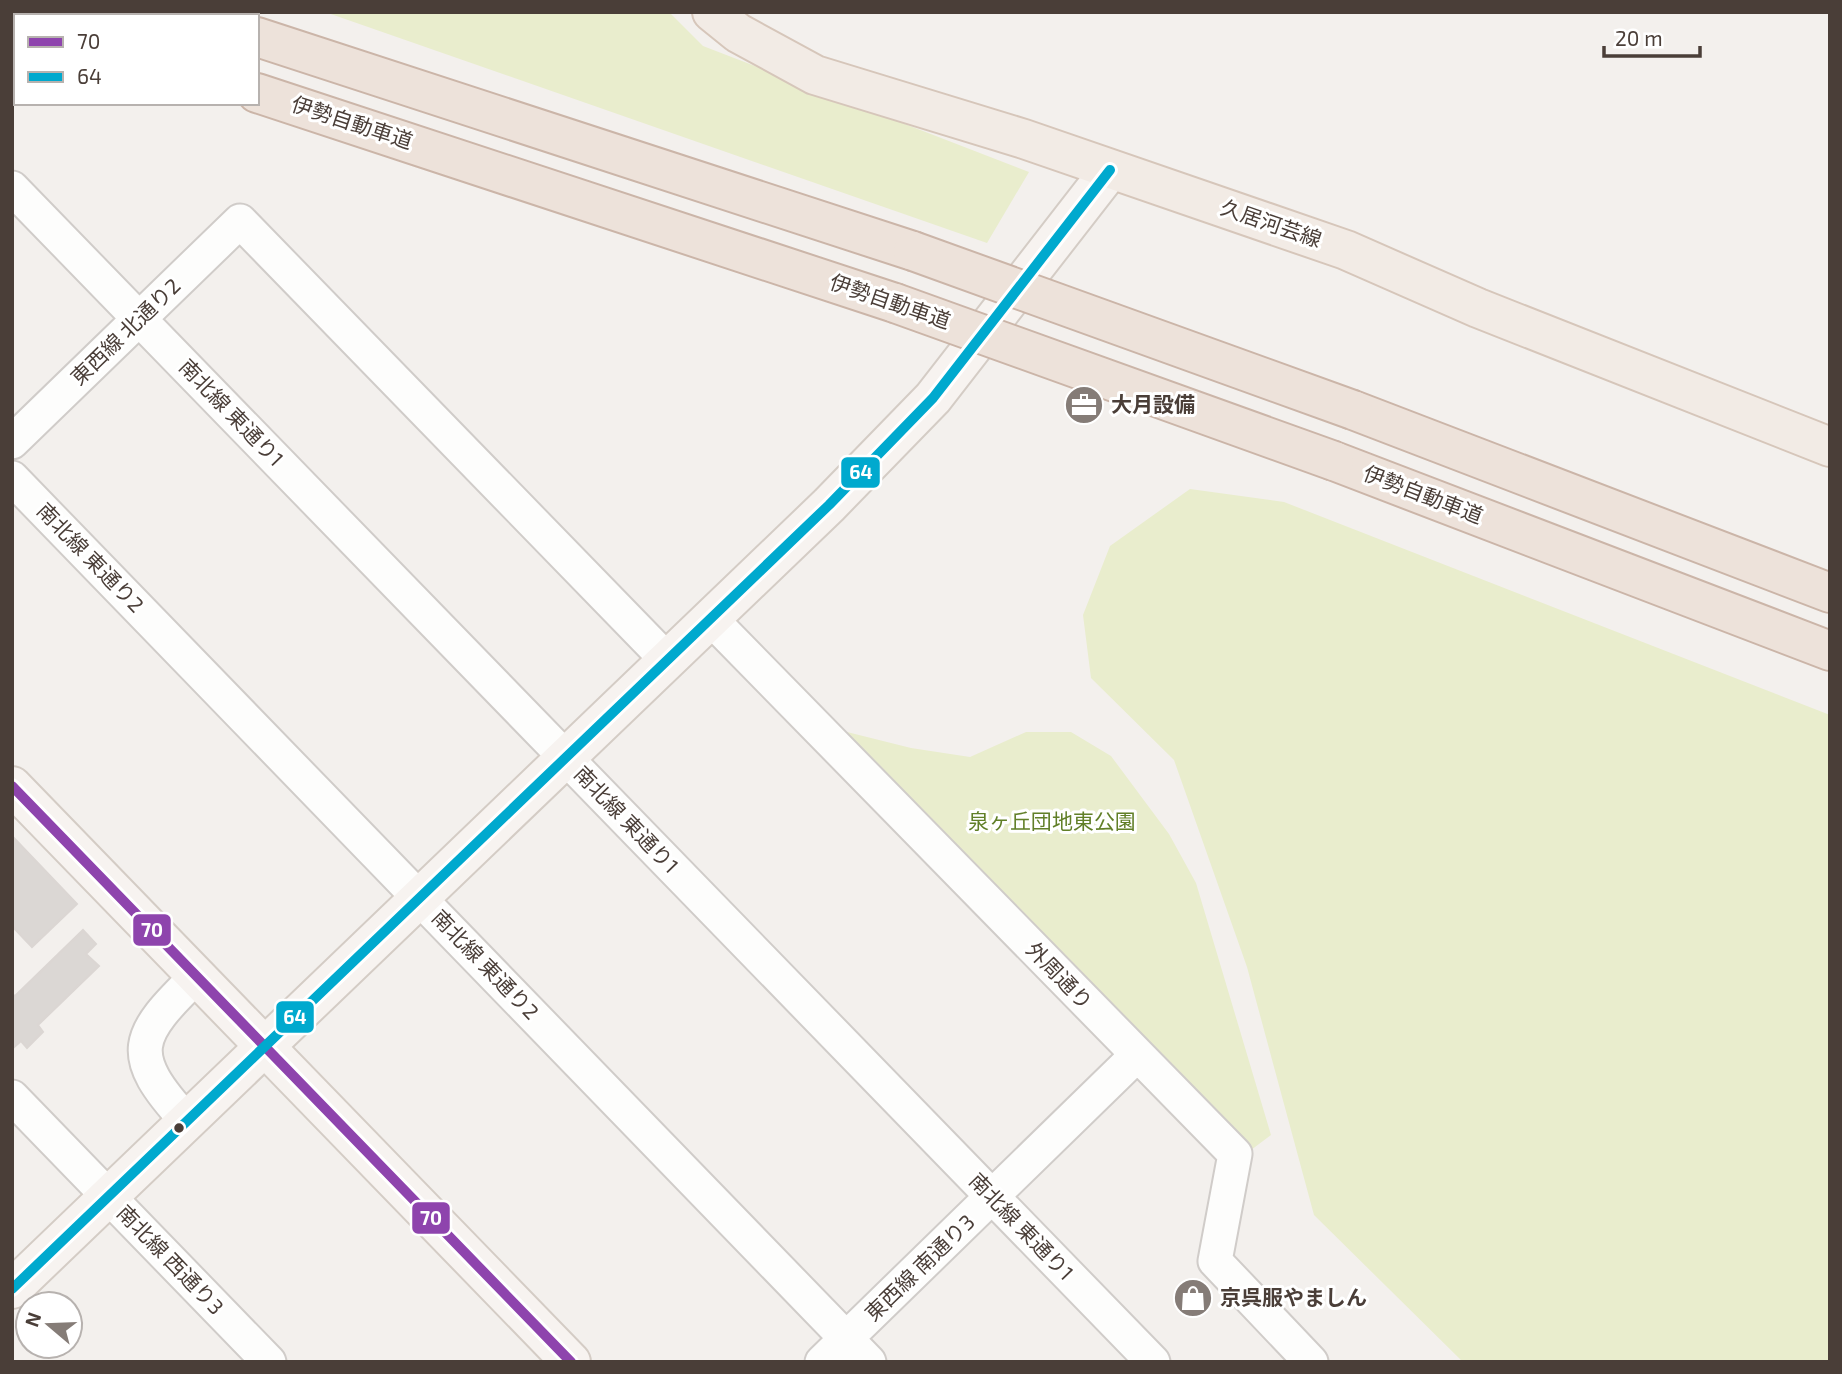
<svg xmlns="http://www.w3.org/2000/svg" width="1842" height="1374" viewBox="0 0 1842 1374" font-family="'Exo 2','Noto Sans JP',sans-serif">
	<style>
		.green { fill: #e9edcd }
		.building { fill: #dbd7d4; stroke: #dbd6d3; stroke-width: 2 }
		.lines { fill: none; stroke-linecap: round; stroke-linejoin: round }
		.street-casing { stroke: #d0ccc9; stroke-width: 37 }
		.secondary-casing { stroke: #d4ccc5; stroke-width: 42 }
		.primary-casing { stroke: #d6c6ba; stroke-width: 42 }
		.highway-casing { stroke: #cbb5a8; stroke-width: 42 }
		.street { stroke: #fdfdfc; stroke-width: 33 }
		.secondary { stroke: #f7f3f0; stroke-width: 38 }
		.primary { stroke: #f2ebe5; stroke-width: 38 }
		.highway { stroke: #ede2da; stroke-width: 38 }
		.highway-bridge-casing { stroke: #cbb5a8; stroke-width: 42; stroke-linecap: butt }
		.highway-bridge { stroke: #ede2da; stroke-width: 38 }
		.bus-1-casing { stroke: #fff; stroke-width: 16 }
		.bus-2-casing { stroke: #fff; stroke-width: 16 }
		.bus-1 { stroke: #8e44ad; stroke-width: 10 }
		.bus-2 { stroke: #00a9ce; stroke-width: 10 }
		.bus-dot { fill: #4a3e38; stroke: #fff; stroke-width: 2.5 }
		.labels { text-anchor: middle; stroke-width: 6; stroke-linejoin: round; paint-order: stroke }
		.street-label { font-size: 21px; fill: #4a3e38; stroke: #fff }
		.poi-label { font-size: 21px; font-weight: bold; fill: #4a3e38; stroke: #fff; text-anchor: start }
		.park-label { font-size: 21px; fill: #617f28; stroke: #fff }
		.line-badge { stroke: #fff; stroke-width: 2.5 }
		.badge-label { font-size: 19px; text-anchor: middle; font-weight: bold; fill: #fff }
	</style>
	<rect width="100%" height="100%" fill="#f3f0ed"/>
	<!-- green -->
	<path class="green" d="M325,12h344l34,34 326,126 -42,71z
		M1190,489l94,13 546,213v647h-367l-149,-147 -67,-248 -73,-207 -83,-82 -8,-63 27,-69z
		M843,731l68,17 59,9 56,-25h45l40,24 58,78 27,49 75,252 -20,15z"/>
	<!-- building -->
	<path class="building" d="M12,836l65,68 -45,43 -20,-21z
		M83,930l13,14 -10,10 13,12 -61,59 5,7 -16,16 -6,-7 -9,8v-55l3,2z"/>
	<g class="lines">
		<!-- street casing -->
		<g class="street-casing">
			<path id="street" d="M12,188l1141,1174
				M12,442l228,-221 427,439
				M12,478l857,884
				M711,619l524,535 -20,107 96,101
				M12,1097l257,265
				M187,1121c-62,-67 -52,-85 10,-145
				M822,1362l315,-307"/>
		</g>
		<!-- secondary casing -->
		<g class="secondary-casing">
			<path id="secondary" d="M12,786l559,576
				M12,1289l817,-784 104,-107 177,-228"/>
		</g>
		<!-- primary casing -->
		<g class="primary-casing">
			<path id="primary" d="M712,12l26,21 77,42 209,64 322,111 132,58 352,139"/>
		</g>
		<!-- highway casing -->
		<g class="highway-casing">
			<path id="highway" d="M182,12l11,4
				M12,15l4,1
				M257,37l656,214
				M257,93l638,210
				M1353,410l477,183
				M1334,461l496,190"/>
		</g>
		<!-- street -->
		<use href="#street" class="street"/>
		<!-- secondary -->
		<use href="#secondary" class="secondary"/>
		<!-- primary -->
		<use href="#primary" class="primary"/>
		<!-- highway -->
		<use href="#highway" class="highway"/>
		<!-- highway-bridge casing -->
		<g class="highway-bridge-casing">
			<path id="highway-bridge" d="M913,251l440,159
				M895,303l439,158"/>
		</g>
		<!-- highway-bridge -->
		<use href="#highway-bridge" class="highway-bridge"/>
		<!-- bus-1 casing -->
		<g class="bus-1-casing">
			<path id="bus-1" d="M12,786l559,576"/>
		</g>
		<!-- bus-2 casing -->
		<g class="bus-2-casing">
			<path id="bus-2" d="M12,1289l817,-784 104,-107 177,-228"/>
		</g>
		<!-- bus-1 -->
		<use href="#bus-1" class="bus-1"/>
		<!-- bus-2 -->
		<use href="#bus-2" class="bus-2"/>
	</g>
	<!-- icons -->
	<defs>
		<g id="office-disc" transform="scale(2.0125)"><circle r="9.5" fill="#857c77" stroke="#fff"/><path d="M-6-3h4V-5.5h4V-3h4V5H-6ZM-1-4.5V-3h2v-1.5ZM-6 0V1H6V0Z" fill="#fff"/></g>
		<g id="shop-disc" transform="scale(2.0125)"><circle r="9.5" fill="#857c77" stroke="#fff"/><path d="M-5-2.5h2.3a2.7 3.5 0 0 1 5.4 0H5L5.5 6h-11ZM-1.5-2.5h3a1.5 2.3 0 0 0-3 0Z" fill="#fff"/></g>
	</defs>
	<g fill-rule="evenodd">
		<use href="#office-disc" x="1084" y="405"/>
		<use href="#shop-disc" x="1193" y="1298"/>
	</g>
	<!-- markers -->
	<circle class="bus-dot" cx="179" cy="1128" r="6"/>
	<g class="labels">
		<!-- street labels -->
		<g class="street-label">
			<text transform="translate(352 123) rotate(18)" y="7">伊勢自動車道</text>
			<text transform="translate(1271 224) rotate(19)" y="7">久居河芸線</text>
			<text transform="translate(890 302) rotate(19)" y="7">伊勢自動車道</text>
			<text transform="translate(126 332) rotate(-44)" y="7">東西線 北通り2</text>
			<text transform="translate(231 413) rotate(46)" y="7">南北線 東通り1</text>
			<text transform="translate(1423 495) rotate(21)" y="7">伊勢自動車道</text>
			<text transform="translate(90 558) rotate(46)" y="7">南北線 東通り2</text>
			<text transform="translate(626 820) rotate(46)" y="7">南北線 東通り1</text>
			<text transform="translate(485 965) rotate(46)" y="7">南北線 東通り2</text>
			<text transform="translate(1059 976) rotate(46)" y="7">外周通り</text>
			<text transform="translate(1021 1227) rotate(46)" y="7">南北線 東通り1</text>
			<text transform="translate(170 1260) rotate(46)" y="7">南北線 西通り3</text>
			<text transform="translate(920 1268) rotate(-44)" y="7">東西線 南通り3</text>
		</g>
		<!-- poi labels -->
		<g class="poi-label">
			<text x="1111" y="412">大月設備</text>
			<text x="1220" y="1305">京呉服やましん</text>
		</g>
		<!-- park labels -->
		<g class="park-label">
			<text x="1052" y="829">泉ヶ丘団地東公園</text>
		</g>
	</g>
	<g class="line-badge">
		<rect x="840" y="456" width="41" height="33" rx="7" fill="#00a9ce"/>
		<rect x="132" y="913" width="40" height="34" rx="7" fill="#8e44ad"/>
		<rect x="275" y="1000" width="40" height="34" rx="7" fill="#00a9ce"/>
		<rect x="411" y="1201" width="40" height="34" rx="7" fill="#8e44ad"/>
	</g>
	<g class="badge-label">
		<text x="861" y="479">64</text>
		<text x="152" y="937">70</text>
		<text x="295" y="1024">64</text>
		<text x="431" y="1225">70</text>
	</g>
	<!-- border -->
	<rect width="1842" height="1374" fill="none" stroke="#4a3e38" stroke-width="28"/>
	<!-- legend -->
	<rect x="14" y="14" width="245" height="91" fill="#ffffff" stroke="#b7b2af" stroke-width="2"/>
	<rect x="28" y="37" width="35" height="10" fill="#8e44ad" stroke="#b7b2af" stroke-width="2"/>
	<text x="77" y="49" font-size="21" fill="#4a3e38">70</text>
	<rect x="28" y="72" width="35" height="10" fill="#00a9ce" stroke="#b7b2af" stroke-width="2"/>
	<text x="77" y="84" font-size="21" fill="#4a3e38">64</text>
	<!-- north arrow -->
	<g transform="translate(49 1325) rotate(289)"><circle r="33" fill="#ffffff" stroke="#b7b2af" stroke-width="2"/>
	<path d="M0-5L12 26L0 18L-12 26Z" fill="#857c77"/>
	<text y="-10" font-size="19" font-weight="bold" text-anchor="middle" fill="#4a3e38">N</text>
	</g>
	<!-- scale -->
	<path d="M1604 46v10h96v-10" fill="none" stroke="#4a3e38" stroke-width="3.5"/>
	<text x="1615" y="46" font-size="21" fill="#4a3e38" stroke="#ffffff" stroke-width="5" paint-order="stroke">20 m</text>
</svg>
